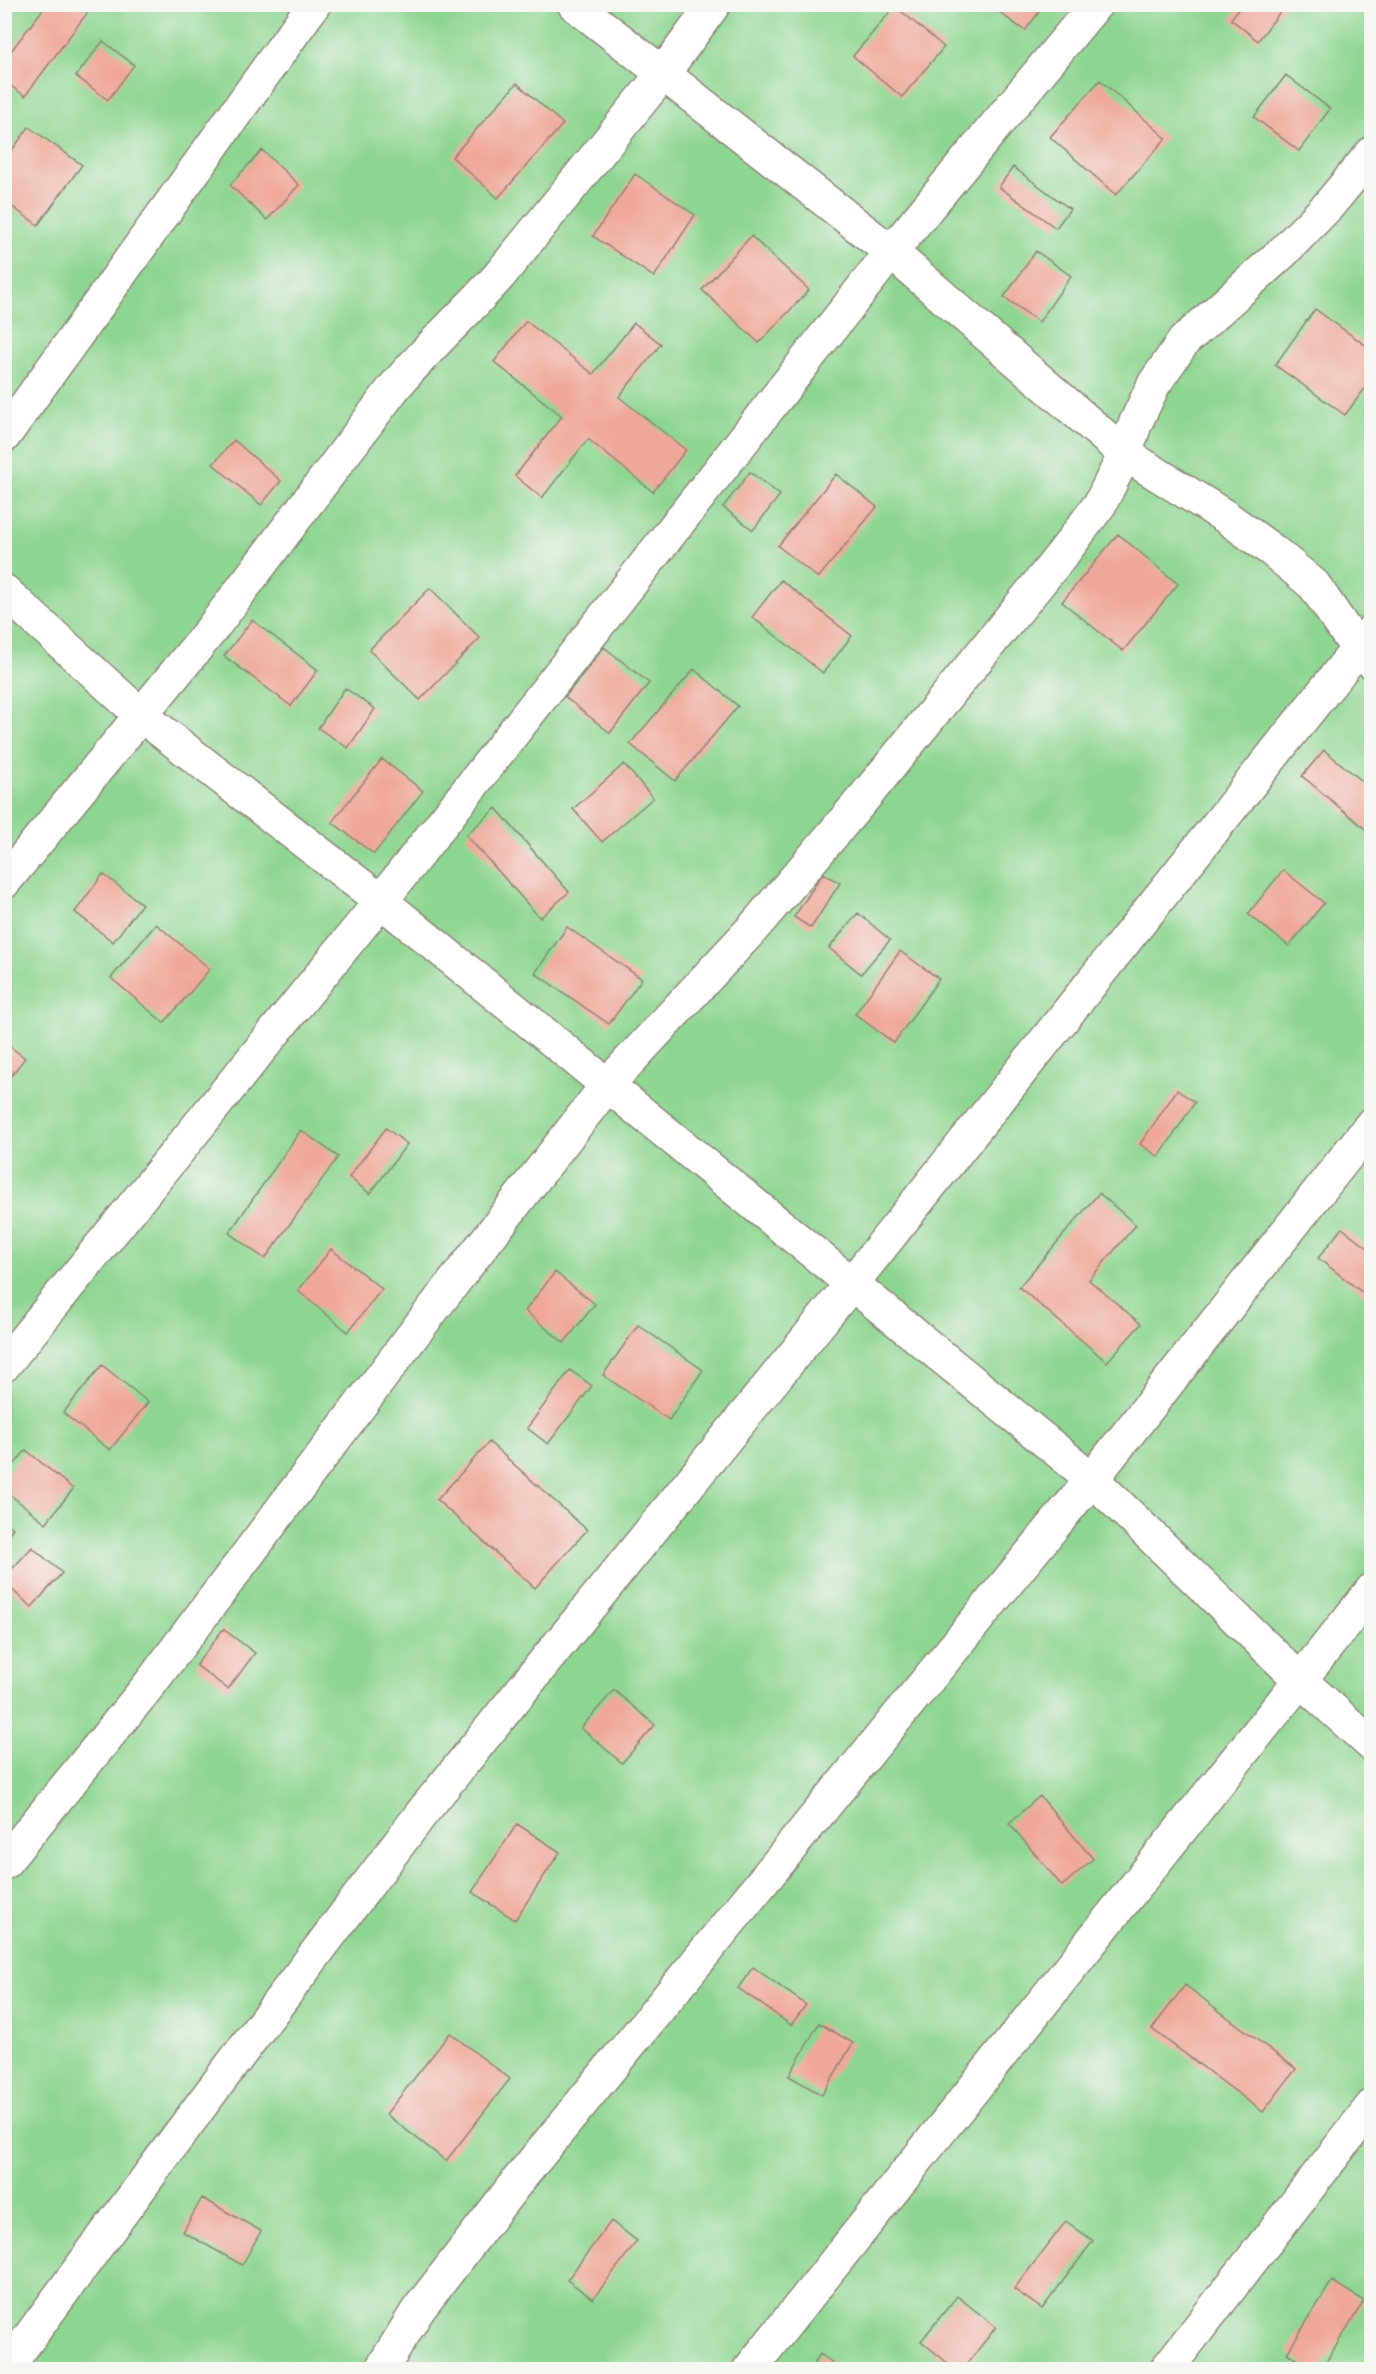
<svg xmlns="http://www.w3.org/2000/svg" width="1376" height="2374" viewBox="0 0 1376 2374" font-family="'Shantell Sans',sans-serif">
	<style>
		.green { fill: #8dd691; stroke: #5c805e; stroke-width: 1.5 }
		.building { fill: #efa79a }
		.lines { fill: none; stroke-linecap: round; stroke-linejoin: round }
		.minor-casing { stroke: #8e8678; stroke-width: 36 }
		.minor { stroke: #fff; stroke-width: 33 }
	</style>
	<rect width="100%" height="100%" fill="#f6f6f2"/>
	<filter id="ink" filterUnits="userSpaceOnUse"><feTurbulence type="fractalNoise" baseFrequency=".0167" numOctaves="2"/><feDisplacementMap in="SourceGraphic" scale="12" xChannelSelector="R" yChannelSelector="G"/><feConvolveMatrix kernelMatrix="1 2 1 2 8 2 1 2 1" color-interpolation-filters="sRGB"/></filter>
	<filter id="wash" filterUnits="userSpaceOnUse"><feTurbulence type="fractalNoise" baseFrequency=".008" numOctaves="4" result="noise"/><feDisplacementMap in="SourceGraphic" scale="24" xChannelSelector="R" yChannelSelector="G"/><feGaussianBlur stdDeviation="1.35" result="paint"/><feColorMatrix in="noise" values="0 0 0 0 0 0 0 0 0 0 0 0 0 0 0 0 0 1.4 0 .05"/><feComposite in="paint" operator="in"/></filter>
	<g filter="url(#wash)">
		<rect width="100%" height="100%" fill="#f1e0c4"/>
		<!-- green -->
		<path class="green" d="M5,5h1366v2364h-1366z"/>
		<g id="blocks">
			<!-- building -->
			<path class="building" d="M47,4h31l10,8 -63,84 -21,-15v-21z
				M1005,4h40l-20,27 -26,-19z
				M1242,4h44l-28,37 -27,-22z
				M895,6l49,41 -42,50 -49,-41z
				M103,41l31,24 -26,35 -32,-24z
				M1286,75l44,34 -31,42 -45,-34z
				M1100,80l66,58 -50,57 -66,-58z
				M517,83l46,41 -65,74 -46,-41z
				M29,127l53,38 -44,60 -34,-24v-40z
				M262,150l37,35 -32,35 -37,-35z
				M1013,167l57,42 -14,19 -57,-41z
				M635,174l60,41 -41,62 -61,-41z
				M751,236l58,54 -50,53 -57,-53z
				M1036,251l35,25 -32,46 -35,-25z
				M1372,283v12l-6,-4z
				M1315,309l57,41v29l-27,36 -70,-50z
				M526,321l67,53 41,-51 27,21 -42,53 67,53 -33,42 -65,-53 -46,59 -27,-22 47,-60 -68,-54z
				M234,440l47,41 -20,24 -48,-41z
				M750,472l30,23 -27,35 -30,-23z
				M836,474l41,33 -59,71 -40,-32z
				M1118,534l60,50 -55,67 -61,-49z
				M781,580l71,56 -29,37 -71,-56z
				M430,588l50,50 -60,62 -51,-50z
				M252,620l66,50 -27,36 -67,-50z
				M604,647l45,36 -39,50 -45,-36z
				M694,669l44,37 -63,75 -45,-37z
				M345,688l30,21 -27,39 -30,-20z
				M1324,750l48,39v40l-3,3 -67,-56z
				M382,759l41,32 -49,63 -42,-32z
				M624,764l29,34 -51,44 -29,-33z
				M496,808l73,84 -29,26 -74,-83z
				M1283,870l41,33 -35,43 -41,-32z
				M823,873l17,10 -29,45 -17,-11z
				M103,874l39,30 -29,38 -38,-30z
				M858,913l32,27 -29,34 -32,-26z
				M156,924l54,45 -46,54 -53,-45z
				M567,927l75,52 -33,45 -74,-51z
				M900,951l39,28 -45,64 -39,-29z
				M4,1042l21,16 -21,27z
				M1177,1090l18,12 -36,55 -19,-13z
				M386,1128l21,16 -37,50 -21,-17z
				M301,1130l37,27 -73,102 -36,-26z
				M1099,1193l37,32 -47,55 52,44 -34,38 -88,-75z
				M1342,1228l30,23v49l-54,-42z
				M331,1249l51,40 -34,43 -50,-41z
				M555,1272l40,32 -31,39 -39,-32z
				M638,1325l65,45 -34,50 -66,-45z
				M102,1365l46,37 -38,48 -47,-37z
				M570,1370l22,16 -44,58 -21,-16z
				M489,1442l98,88 -52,58 -98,-88z
				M26,1450l47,39 -27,34 -42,-33v-13z
				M4,1522l9,6 -9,12z
				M32,1547l30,26 -30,34 -28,-24v-5z
				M223,1629l32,24 -27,36 -32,-24z
				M614,1690l41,35 -33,38 -41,-35z
				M1040,1796l53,63 -31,27 -53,-63z
				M517,1824l43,28 -45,68 -43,-28z
				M753,1967l53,38 -15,20 -53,-37z
				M1185,1985l111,84 -33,43 -111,-83z
				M819,2023l34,20 -31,52 -33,-19z
				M450,2033l60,46 -64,82 -60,-47z
				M202,2198l59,33 -19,34 -59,-33z
				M611,2221l26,20 -44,58 -26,-19z
				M1066,2221l27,20 -51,68 -28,-20z
				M1332,2281l32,20 -43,69h-8l-26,-17z
				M957,2296l39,31 -34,43h-6l-35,-29z
				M820,2354l23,16h-33z"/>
		</g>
	</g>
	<g filter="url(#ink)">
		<use href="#blocks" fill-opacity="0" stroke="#8e8678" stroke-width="1.5"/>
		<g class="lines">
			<!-- minor casing -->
			<g class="minor-casing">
				<path id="minor" d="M574,4l317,248 234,202 101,63 47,34 41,34 43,63 15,14
					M4,436l310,-432
					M4,591l138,125 239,185 711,578 207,200 73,66
					M4,882l207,-252 181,-240c33,-40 72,-75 107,-114l163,-201 52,-71
					M4,1365l377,-464 510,-649 205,-248
					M4,1863l146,-179 269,-357 189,-243 146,-157 114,-134 193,-237 39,-52 25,-50 11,-32 18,-38 30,-43 99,-89 45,-46 44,-53
					M5,2370l200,-270 217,-287 431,-531 519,-651
					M381,2370l37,-60 98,-127 576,-704 280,-355
					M749,2370l623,-780
					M1166,2370l206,-264"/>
			</g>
			<!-- minor -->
			<use href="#minor" class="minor"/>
		</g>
	</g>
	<!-- margin -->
	<rect width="1376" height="2374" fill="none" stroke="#f6f6f2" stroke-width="24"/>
</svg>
